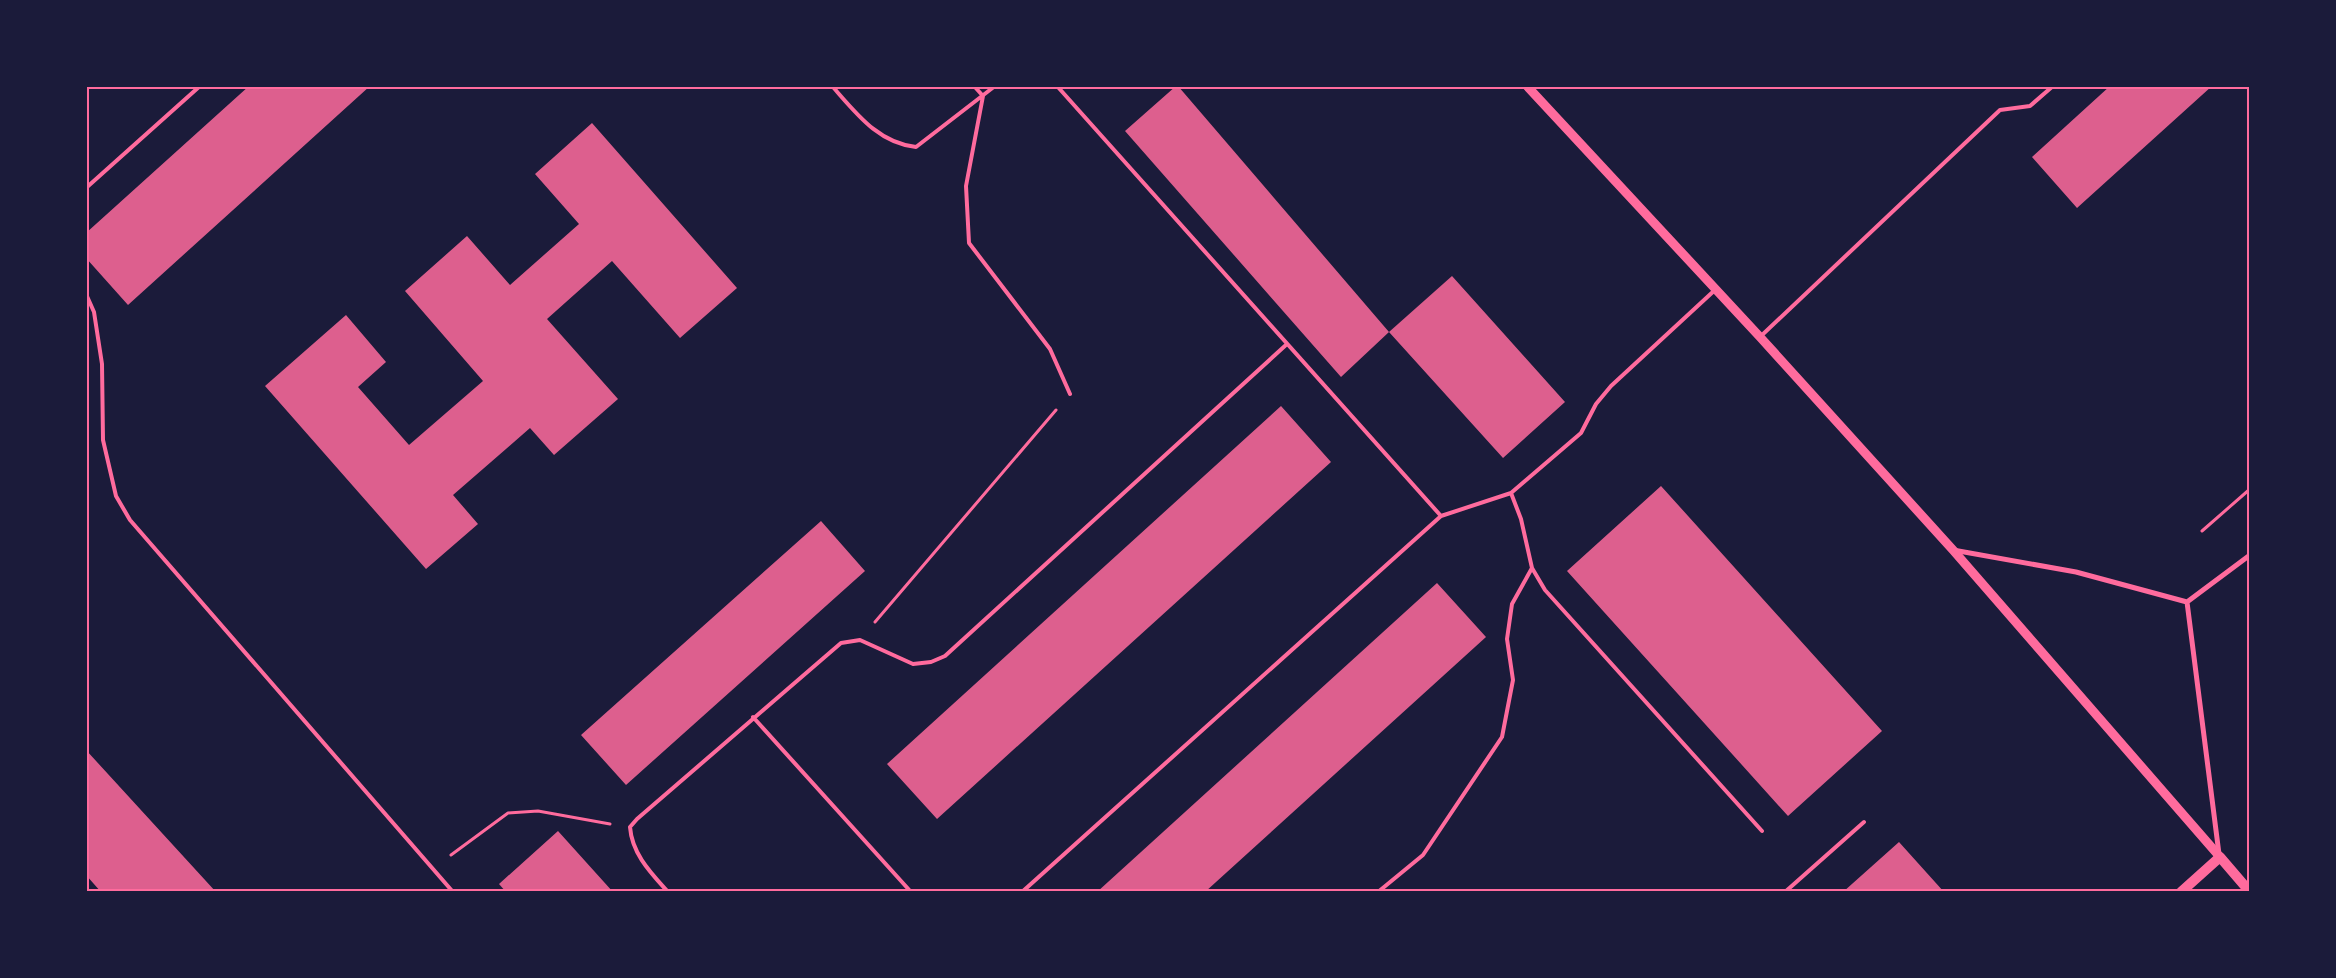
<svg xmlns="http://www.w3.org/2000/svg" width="2336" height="978" viewBox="0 0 2336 978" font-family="'Work Sans',sans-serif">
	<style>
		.building { fill: #dd5f8e }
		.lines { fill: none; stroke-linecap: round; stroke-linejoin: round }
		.path { stroke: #ff6b9d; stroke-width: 3 }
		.service { stroke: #ff6b9d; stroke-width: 4 }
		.minor { stroke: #ff6b9d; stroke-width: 5 }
		.tertiary { stroke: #ff6b9d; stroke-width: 9 }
		.secondary { stroke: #ff6b9d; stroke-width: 10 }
		.neatline { fill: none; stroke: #ff6b9d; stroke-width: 2 }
	</style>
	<rect width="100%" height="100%" fill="#1b1b3a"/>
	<!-- building -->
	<path class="building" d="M249,86h121l-242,219 -42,-47v-25z
		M1176,86h2l211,246 -48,45 -216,-246z
		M2110,86h102l-135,122 -45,-51z
		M592,123l145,165 -57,50 -68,-77 -65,58 71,80 -64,56 -24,-27 -77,67 25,29 -52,45 -161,-183 81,-71 40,47 -28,25 51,58 74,-64 -78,-90 62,-55 43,49 69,-61 -44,-50z
		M1452,276l113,126 -62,56 -114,-126z
		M1281,406l50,56 -394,357 -50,-55z
		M1661,486l221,245 -94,85 -221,-245z
		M821,521l44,50 -239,214 -45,-50z
		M1437,583l49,54 -281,255h-108z
		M86,750l130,142h-115l-15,-17z
		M558,831l55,61h-107l-7,-8z
		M1899,842l45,50h-101z"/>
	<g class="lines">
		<!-- path -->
		<path class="path" d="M2202,531l48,-42
			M875,622l181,-212
			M451,855l57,-42 30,-2 72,13"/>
		<!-- service -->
		<path class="service" d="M832,86c24,27 46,57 84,61l79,-61
			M974,86l9,10 -17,90 3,57 81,106 20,45
			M1057,86l384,430 70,-23
			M86,188l114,-102
			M1716,289l-105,97 -15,18 -15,29 -70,60 10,26 11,49 13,22 217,241
			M86,294l8,18 8,52 1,76 13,56 14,24 323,372
			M1761,336l239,-226 30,-4 23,-20
			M753,717l158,175
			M668,892c-17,-19 -36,-38 -38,-65l7,-8 204,-176 19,-3 53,24 18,-2 14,-6 342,-312
			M1022,892l419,-376
			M1378,892l45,-37 79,-118 11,-57 -6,-41 5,-35 20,-36
			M1785,892l79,-70"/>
		<!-- minor -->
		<path class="minor" d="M1953,550l123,22 111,30 32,252
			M2187,602l63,-47"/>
		<!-- tertiary -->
		<path class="tertiary" d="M1527,86l233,251 193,213 267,307"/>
		<!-- secondary -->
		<path class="secondary" d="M2181,892l39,-35 30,35"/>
	</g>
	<!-- border -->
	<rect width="2336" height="978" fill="none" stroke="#1b1b3a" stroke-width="175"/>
	<rect x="88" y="88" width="2160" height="802" class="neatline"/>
</svg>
